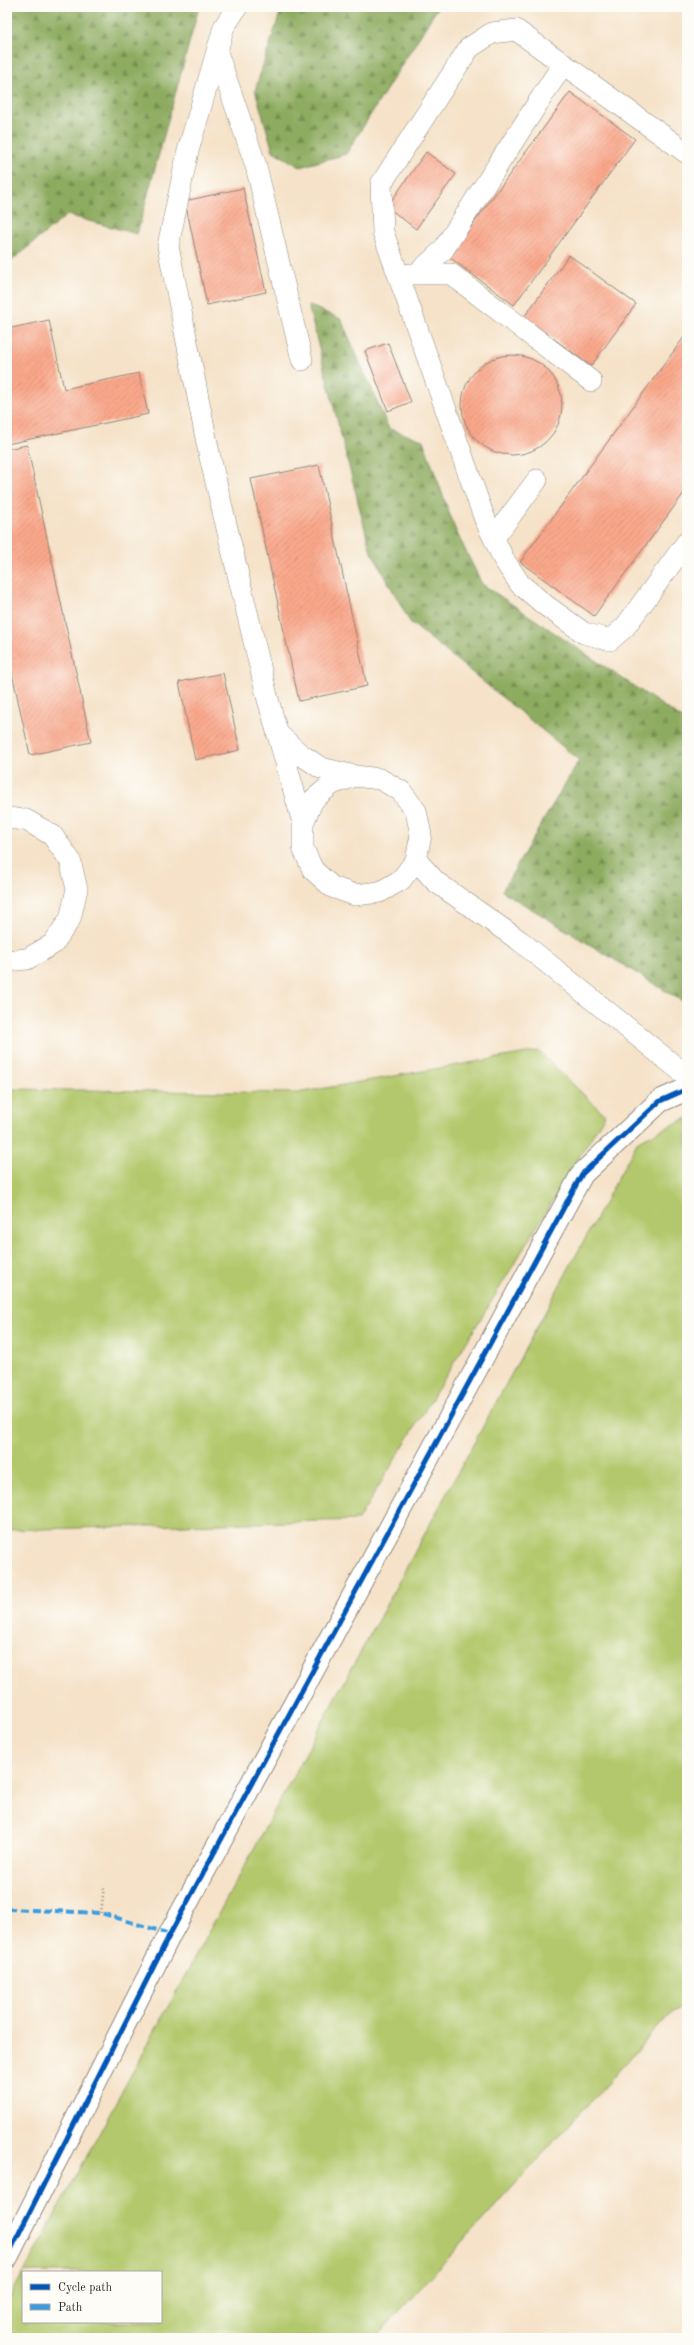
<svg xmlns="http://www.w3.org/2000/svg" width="694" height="2345" viewBox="0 0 694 2345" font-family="'Old Standard TT',serif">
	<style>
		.green { fill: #b3c86c; stroke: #6f7a4c }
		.forest { fill: url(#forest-firs); stroke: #5c6c46 }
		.building { fill: url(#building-hatch) }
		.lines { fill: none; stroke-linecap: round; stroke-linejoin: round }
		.lane-casing { stroke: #90867a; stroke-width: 22 }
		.street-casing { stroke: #90867a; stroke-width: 24 }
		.path { stroke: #90867a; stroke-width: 2.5; stroke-dasharray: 1 3; stroke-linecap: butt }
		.lane { stroke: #fff; stroke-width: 21 }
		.street { stroke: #fff; stroke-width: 22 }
		.quiet { stroke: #3d9ce1; stroke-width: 4; stroke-dasharray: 8 4; stroke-linecap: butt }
		.cycleway-casing { stroke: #fdfcf7; stroke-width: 8 }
		.cycleway { stroke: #0057b8; stroke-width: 5 }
	</style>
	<defs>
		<pattern id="forest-firs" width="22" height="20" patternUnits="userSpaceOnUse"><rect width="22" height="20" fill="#8eac60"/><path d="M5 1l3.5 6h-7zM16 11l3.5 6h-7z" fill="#748c4f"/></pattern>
		<pattern id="building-hatch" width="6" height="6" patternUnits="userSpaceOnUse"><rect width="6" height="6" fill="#faa78b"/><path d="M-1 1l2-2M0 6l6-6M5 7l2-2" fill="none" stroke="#d69078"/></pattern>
	</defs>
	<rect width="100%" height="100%" fill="#fdfcf7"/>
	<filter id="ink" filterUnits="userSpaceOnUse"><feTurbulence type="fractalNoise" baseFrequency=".025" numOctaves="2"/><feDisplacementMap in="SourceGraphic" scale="8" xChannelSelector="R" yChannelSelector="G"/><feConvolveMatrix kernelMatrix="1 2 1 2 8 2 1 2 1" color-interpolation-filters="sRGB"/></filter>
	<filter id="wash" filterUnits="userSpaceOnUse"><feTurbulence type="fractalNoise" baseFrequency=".012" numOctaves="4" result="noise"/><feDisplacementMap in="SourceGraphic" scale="16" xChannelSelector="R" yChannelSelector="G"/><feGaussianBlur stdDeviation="0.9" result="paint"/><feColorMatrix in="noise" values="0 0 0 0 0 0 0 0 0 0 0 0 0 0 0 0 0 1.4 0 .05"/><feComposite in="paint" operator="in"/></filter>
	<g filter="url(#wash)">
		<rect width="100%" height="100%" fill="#f5e2c8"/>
		<!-- green -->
		<path class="green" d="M538,1051l67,64 -247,405 -351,10v-441l290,4z
			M687,1118v885l-14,8 -298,327h-368v-35l16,-30v49h138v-50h-137l614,-1131z"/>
		<!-- forest -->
		<path class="forest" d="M7,7h192l-62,227 -70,-19 -57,47 -3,-2z
			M282,7h156l-92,147 -46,13 -27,-16 -18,-61z
			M308,305l33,14 48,110 34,11 32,89 27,55 205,138v282l-185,-113 77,-131 -169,-138 -40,-73z"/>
		<g id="blocks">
			<!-- building -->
			<path class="building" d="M570,92l65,47 -121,166 -65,-48z
				M426,152l30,22 -40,55 -29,-22z
				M243,188l23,104 -59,13 -22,-104z
				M569,255l67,49 -45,62 -67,-49z
				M49,320l15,69 75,-16 9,41 -141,30v-115z
				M687,333v156l-93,127 -74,-54z
				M388,343l23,59 -23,9 -23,-60z
				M462 405a50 50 0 1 1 100 0a50 50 0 1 1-100 0Z
				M27,445l64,297 -61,13 -23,-105v-201z
				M319,465l48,221 -68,15 -48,-222z
				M223,673l17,77 -45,10 -16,-78z"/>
		</g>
	</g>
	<g filter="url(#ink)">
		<use href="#blocks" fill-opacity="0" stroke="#90867a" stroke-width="1"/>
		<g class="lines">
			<!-- lane casing -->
			<g class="lane-casing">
				<path id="lane" d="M237,7l-13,20 -36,124 -20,95 41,207 58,243 36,127v25l10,22 19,17 23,8 25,-3 21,-12 15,-20 5,-25 -5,-24 -15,-20 -21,-12 -25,-3 -23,8 -19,16 -10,23
					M217,52l39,114 46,194
					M687,153l-171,-123 -24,3 -23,15 -88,136 2,48 101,285 20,43 16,24 25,21 39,28 26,7 15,-13 62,-85
					M410,274h41l140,107
					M417,274l26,-24 120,-186
					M494,538l43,-58
					M277,733l23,21 21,14 34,8
					M7,818l19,2 26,15 18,25 7,29 -7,30 -17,25 -26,15 -20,2
					M416,860l20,22 84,59 167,135"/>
			</g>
			<!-- street casing -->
			<g class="street-casing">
				<path id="street" d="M7,2257l163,-323 412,-760 78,-73 27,-12"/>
			</g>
			<!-- path -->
			<path class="path" d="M101,1913l3,-26"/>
			<!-- lane -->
			<use href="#lane" class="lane"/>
			<!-- street -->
			<use href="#street" class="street"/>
			<!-- quiet -->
			<path class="quiet" d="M7,1909l94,4 69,21"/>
			<!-- cycleway casing -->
			<g class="cycleway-casing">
				<path id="cycleway" d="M7,2257l163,-323 412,-760 78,-73 27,-12"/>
			</g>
			<!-- cycleway -->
			<use href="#cycleway" class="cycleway"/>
		</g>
	</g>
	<!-- margin -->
	<rect width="694" height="2345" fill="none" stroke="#fdfcf7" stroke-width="24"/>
	<!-- legend -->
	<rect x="22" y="2271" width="140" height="52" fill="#fdfcf7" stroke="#a9a8a5"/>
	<rect x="30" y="2284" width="20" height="6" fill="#0057b8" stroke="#a9a8a5"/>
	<text x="58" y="2291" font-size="12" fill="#2b2b2b">Cycle path</text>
	<rect x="30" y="2304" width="20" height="6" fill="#3d9ce1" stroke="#a9a8a5"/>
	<text x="58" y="2311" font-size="12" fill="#2b2b2b">Path</text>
</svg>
